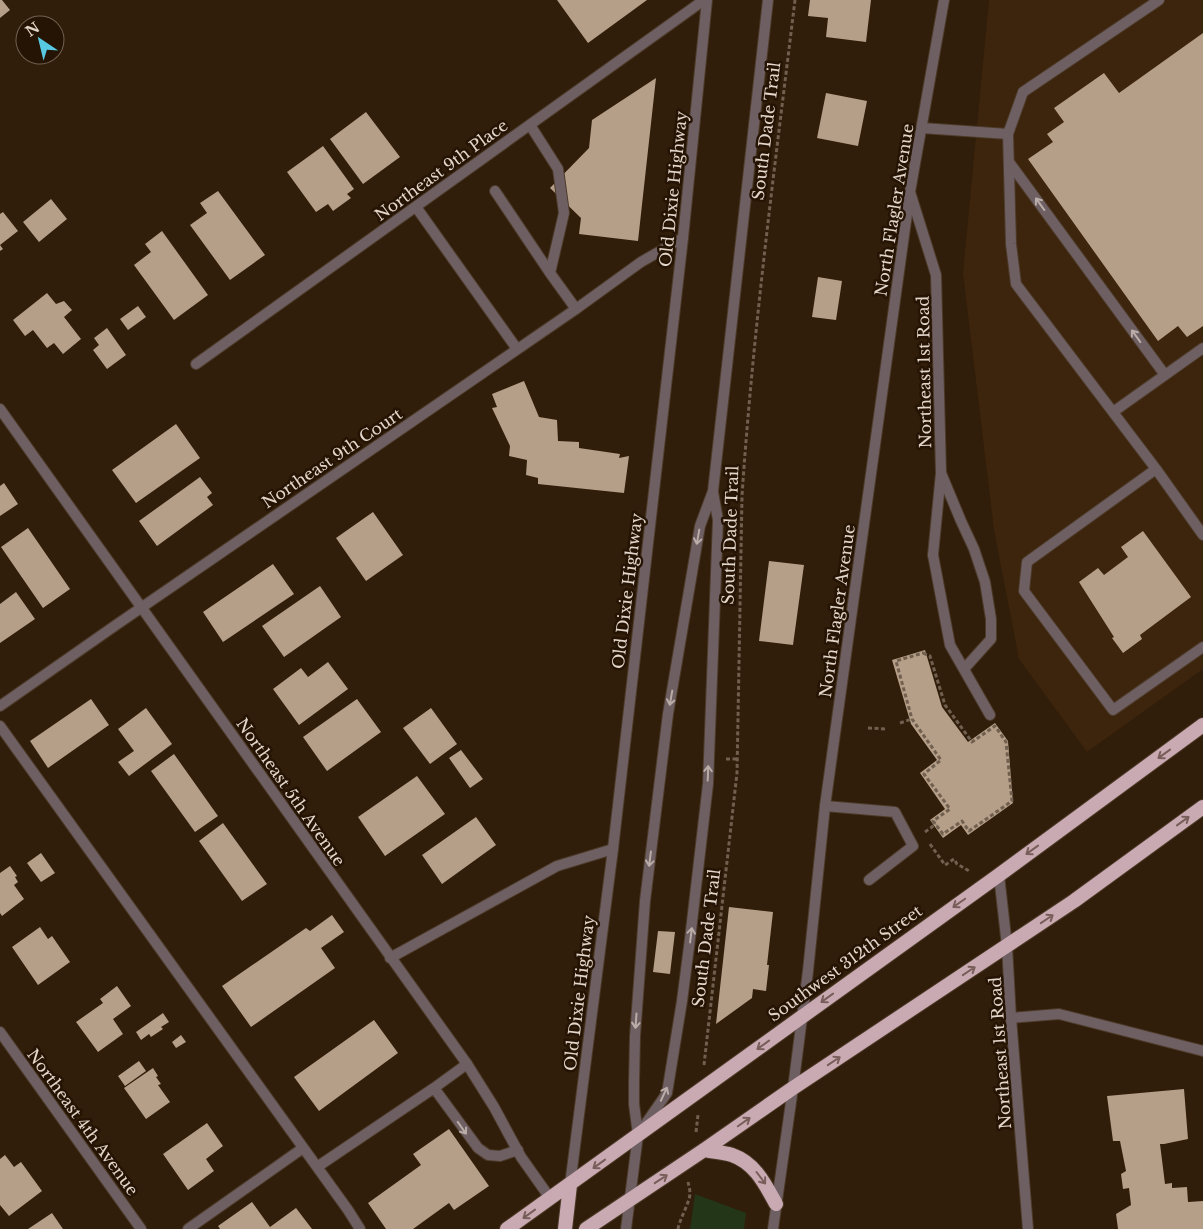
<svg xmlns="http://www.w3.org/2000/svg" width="1203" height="1229" viewBox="0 0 1203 1229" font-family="'Libre Baskerville',serif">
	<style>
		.built { fill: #3d240c }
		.green { fill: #243618 }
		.building { fill: #b69f88 }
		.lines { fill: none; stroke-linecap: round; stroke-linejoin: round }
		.service-casing { stroke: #4d3b29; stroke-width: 12 }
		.minor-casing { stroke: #4d3b29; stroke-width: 12 }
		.tertiary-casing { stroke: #4d3b29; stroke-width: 12 }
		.trunk-casing { stroke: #4d3b29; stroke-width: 16 }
		.path { stroke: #716050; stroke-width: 3; stroke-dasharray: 4 2.5; stroke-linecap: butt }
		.service { stroke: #6e5f63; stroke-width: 10 }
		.minor { stroke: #6e5f63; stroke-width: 10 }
		.tertiary { stroke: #6e5f63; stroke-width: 10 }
		.trunk { stroke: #caaab2; stroke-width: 14 }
		.oneway { stroke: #baaca7 }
		.oneway2 { stroke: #785e5a }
		.labels { text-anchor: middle; stroke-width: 5; stroke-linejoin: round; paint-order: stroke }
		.street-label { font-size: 16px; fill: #e3d6cb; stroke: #251303 }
	</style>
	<rect width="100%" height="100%" fill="#301d0a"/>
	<!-- built -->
	<path class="built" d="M989,0h214v669l-116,83 -68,-93 -25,-129 -31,-257z"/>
	<!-- green -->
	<path class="green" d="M695,1194l51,19 -2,16h-54z"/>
	<!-- building -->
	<path class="building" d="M0,0h2l8,10 -10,8z
		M557,0h90l-59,43z
		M810,0h61l-5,42 -40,-5 2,-19 -20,-2z
		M1203,33v293l-16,11 -9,-11 -20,15 -130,-182 25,-17 -6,-8 17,-12 -10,-14 50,-35 15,20z
		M656,78l-18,163 -59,-7 2,-16 -31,-30 39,-40 3,-28z
		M826,93l41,8 -9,45 -41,-8z
		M366,112l34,45 -37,27 -33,-45z
		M323,146l31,43 -7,5 4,4 -18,13 -5,-7 -12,8 -29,-40z
		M218,191l47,64 -35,25 -40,-55 17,-12 -7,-10z
		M51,199l16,20 -28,23 -16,-20z
		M3,212l15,19 -18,14 3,4 -3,2v-37z
		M162,231l46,64 -34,25 -40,-55 17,-13 -6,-8z
		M818,277l24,4 -6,39 -24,-3z
		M47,293l9,11 8,-3 8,9 -8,7 17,22 -18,15 -9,-11 -7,5 -14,-18 -8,6 -12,-16z
		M138,306l8,11 -18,13 -8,-11z
		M107,328l19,27 -19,14 -14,-19 6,-5 -5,-7z
		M524,381l15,36 18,3 1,21 21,1v6l41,6 -1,4 10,-2 -5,37 -86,-9v-6l-12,-3 1,-15 -18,-4 1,-10 -18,-38 5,-1 -5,-13z
		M176,424l24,34 -64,45 -24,-33z
		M200,477l12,16 -5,4 6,8 -56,41 -18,-25z
		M4,483l14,21 -18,12v-30z
		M373,512l30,43 -37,26 -30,-43z
		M28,528l42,61 -27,19 -42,-61z
		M1143,531l48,66 -51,38 2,4 -19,14 -11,-15 2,-1 -35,-55 19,-14 6,7 24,-18 -7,-10z
		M769,561l35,4 -11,80 -34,-4z
		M273,564l21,30 -71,48 -20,-30z
		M320,586l21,31 -57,40 -22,-31z
		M16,592l19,27 -35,24v-39z
		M925,650l17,57 26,35 27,-19 13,18 5,62 -45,32 -7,-10 -18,13 -13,-18 15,-11 -25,-36 17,-13 -26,-36 -19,-64z
		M328,662l20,27 -49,36 -26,-36 28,-21 7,9z
		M91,699l18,26 -61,43 -18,-27z
		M357,699l24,33 -54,39 -24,-34z
		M146,708l26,36 -43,32 -11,-14 16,-11 -16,-22z
		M431,708l26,36 -27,20 -27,-36z
		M461,750l22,29 -13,9 -21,-30z
		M174,754l44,62 -23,16 -44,-61z
		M417,776l28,38 -60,42 -27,-39z
		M476,817l20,28 -54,39 -20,-29z
		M223,823l44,61 -25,17 -43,-60z
		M41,853l14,20 -14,9 -14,-19z
		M10,866l7,10 -2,1 3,5 -4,3 10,14 -22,17 -2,-3v-40z
		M729,907l44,5 -6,53h2l-3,26 -13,-2 -1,9 -36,26z
		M332,915l12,17 -23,16 14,20 -84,59 -29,-41 84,-58 4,3z
		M40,927l8,12 4,-3 18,26 -32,23 -26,-38z
		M658,931l17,1 -5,42 -17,-2z
		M117,986l14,20 -18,13 10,15 -25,18 -22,-30 27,-19 -3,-4z
		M163,1013l6,9 -8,5 2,2 -12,8 -2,-3 -8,6 -5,-8z
		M374,1020l24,33 -79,58 -25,-34z
		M181,1035l5,7 -10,6 -4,-6z
		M139,1061l7,10 -21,15 -7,-10z
		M153,1068l5,8 -2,1 5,7 -3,1 12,17 -24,17 -22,-31z
		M1184,1089l4,50 -24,5h-4l5,40 7,-1v5l15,-1 1,15 15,-1v28h-85l-2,-15 15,-9 -2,-17 -6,1 -2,-15 5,-3 -6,-30h-7l-6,-45z
		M207,1123l16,23 -17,13 8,12 -26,19 -25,-36z
		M449,1129l40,57 -35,24 -5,-7 -36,26h-27l-18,-26 53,-38 -8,-11z
		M5,1155l9,12 7,-5 21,29 -33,25 -9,-11v-46z
		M252,1202l18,25 26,-19 16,21h-92l-2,-3z
		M52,1213l11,16h-35z"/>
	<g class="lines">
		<!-- service casing -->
		<g class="service-casing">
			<path id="service" d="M530,125l28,44 6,44 -14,60
				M922,128l86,6 3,110 5,40 140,185
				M1008,134l15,-42 136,-92
				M1009,162l156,213
				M495,191l55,82 26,36
				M416,207l101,142
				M1113,412l90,-64
				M941,473l20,48 13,28 11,33 6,37v20l-27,30
				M1203,535l-47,-66 -129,93 -3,29 89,119 90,-63
				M933,555l17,90 40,70
				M0,726l348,484 12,19
				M825,806l70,6 18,34 -44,34
				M390,958l167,-92 56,-17
				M1011,1018l48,-4 144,37
				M434,1088l44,60 10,7 12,1 18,-6
				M642,1129l25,-36 15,-92 8,-62 18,-155 10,-264 -5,-28
				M317,1167l117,-79 33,-24
				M188,1229l115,-81
				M626,1229l12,-94 -4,-31v-21l1,-47 10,-135 23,-187 32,-188 13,-35 55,-491"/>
		</g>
		<!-- minor casing -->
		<g class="minor-casing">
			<path id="minor" d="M910,192l26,83 5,198 -8,82
				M196,364l508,-364
				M0,409l467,655 27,43 27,50 29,41
				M0,706l116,-81 460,-316 65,-47 42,-24
				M0,1032l141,197"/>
		</g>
		<!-- tertiary casing -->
		<g class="tertiary-casing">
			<path id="tertiary" d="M999,875l8,71 4,72 17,211
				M570,1185l43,-336 70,-611 24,-238
				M773,1229l20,-141 15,-117 17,-165 85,-614 34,-192"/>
		</g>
		<!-- trunk casing -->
		<g class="trunk-casing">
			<path id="trunk" d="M704,1150c9,2 19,2 28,5 23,8 33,29 44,49
				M507,1229l492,-354 204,-150
				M565,1229l5,-44
				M586,1229l118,-79 89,-62 281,-187 129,-94"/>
		</g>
		<!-- path -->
		<path class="path" d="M923,653l7,3 15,49 27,37 23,-16 11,16 6,59 -43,30 -7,-10 -19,13 -10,-13 17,-12 -26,-35 17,-14 -29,-41 -16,-58z
			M900,723l12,-4
			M868,728l19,1
			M726,759h12
			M925,832l11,-8
			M930,844l15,21 9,-6 3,5 14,8
			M704,1065l33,-292 5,-277c11,-166 33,-331 53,-496
			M696,1132l2,-17
			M678,1229c2,-11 11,-25 12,-35 0,-4 -1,-8 -2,-12"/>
		<!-- service -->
		<use href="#service" class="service"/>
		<!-- minor -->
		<use href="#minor" class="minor"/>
		<!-- tertiary -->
		<use href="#tertiary" class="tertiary"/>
		<!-- trunk -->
		<use href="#trunk" class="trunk"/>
	</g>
	<!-- one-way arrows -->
	<defs><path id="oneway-shaft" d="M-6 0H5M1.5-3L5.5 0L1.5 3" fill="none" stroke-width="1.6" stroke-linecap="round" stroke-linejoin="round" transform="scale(1.25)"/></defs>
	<g class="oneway">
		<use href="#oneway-shaft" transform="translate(1040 204) rotate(-126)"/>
		<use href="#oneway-shaft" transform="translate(1136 336) rotate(-126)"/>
		<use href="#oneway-shaft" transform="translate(698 537) rotate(100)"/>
		<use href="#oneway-shaft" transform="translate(671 698) rotate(100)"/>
		<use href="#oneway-shaft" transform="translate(708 773) rotate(-88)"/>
		<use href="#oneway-shaft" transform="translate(650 859) rotate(97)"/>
		<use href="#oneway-shaft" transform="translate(691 935) rotate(-83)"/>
		<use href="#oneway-shaft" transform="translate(636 1021) rotate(94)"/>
		<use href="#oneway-shaft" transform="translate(664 1094) rotate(-65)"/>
		<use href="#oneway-shaft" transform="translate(462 1128) rotate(55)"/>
	</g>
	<g class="oneway2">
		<use href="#oneway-shaft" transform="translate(1164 754) rotate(144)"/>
		<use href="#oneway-shaft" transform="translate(1183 821) rotate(-36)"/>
		<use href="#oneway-shaft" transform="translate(1032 850) rotate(144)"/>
		<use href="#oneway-shaft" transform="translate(959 903) rotate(145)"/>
		<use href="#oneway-shaft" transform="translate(1047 919) rotate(-34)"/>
		<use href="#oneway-shaft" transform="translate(969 971) rotate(-34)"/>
		<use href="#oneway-shaft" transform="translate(827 998) rotate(144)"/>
		<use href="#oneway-shaft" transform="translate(763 1045) rotate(144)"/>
		<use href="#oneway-shaft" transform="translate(834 1061) rotate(-34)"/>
		<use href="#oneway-shaft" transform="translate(744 1122) rotate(-35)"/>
		<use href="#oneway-shaft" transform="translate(599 1164) rotate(144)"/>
		<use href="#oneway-shaft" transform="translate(761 1178) rotate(53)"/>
		<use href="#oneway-shaft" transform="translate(661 1179) rotate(-33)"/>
		<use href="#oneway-shaft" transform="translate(529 1214) rotate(144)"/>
	</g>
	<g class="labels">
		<!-- street labels -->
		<g class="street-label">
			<text transform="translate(766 131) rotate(-83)" y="6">South Dade Trail</text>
			<text transform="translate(441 170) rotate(-36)" y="6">Northeast 9th Place</text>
			<text transform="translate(673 189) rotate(-84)" y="6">Old Dixie Highway</text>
			<text transform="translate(894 210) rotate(-81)" y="6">North Flagler Avenue</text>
			<text transform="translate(924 372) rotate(-91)" y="6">Northeast 1st Road</text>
			<text transform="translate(332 458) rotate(-34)" y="6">Northeast 9th Court</text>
			<text transform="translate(730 535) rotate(-88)" y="6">South Dade Trail</text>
			<text transform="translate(627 591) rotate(-83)" y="6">Old Dixie Highway</text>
			<text transform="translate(837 611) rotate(-82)" y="6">North Flagler Avenue</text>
			<text transform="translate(291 792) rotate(55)" y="6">Northeast 5th Avenue</text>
			<text transform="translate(706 938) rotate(-83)" y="6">South Dade Trail</text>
			<text transform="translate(845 963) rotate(-36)" y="6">Southwest 312th Street</text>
			<text transform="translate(579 993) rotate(-83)" y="6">Old Dixie Highway</text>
			<text transform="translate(1000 1053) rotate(-94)" y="6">Northeast 1st Road</text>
			<text transform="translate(83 1122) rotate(54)" y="6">Northeast 4th Avenue</text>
		</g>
	</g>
	<!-- north arrow -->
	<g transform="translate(40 40) rotate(325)"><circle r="24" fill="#251303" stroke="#716153"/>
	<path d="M0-4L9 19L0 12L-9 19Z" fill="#57c9e2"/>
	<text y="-8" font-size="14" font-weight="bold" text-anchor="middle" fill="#e3d6cb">N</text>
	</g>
</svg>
